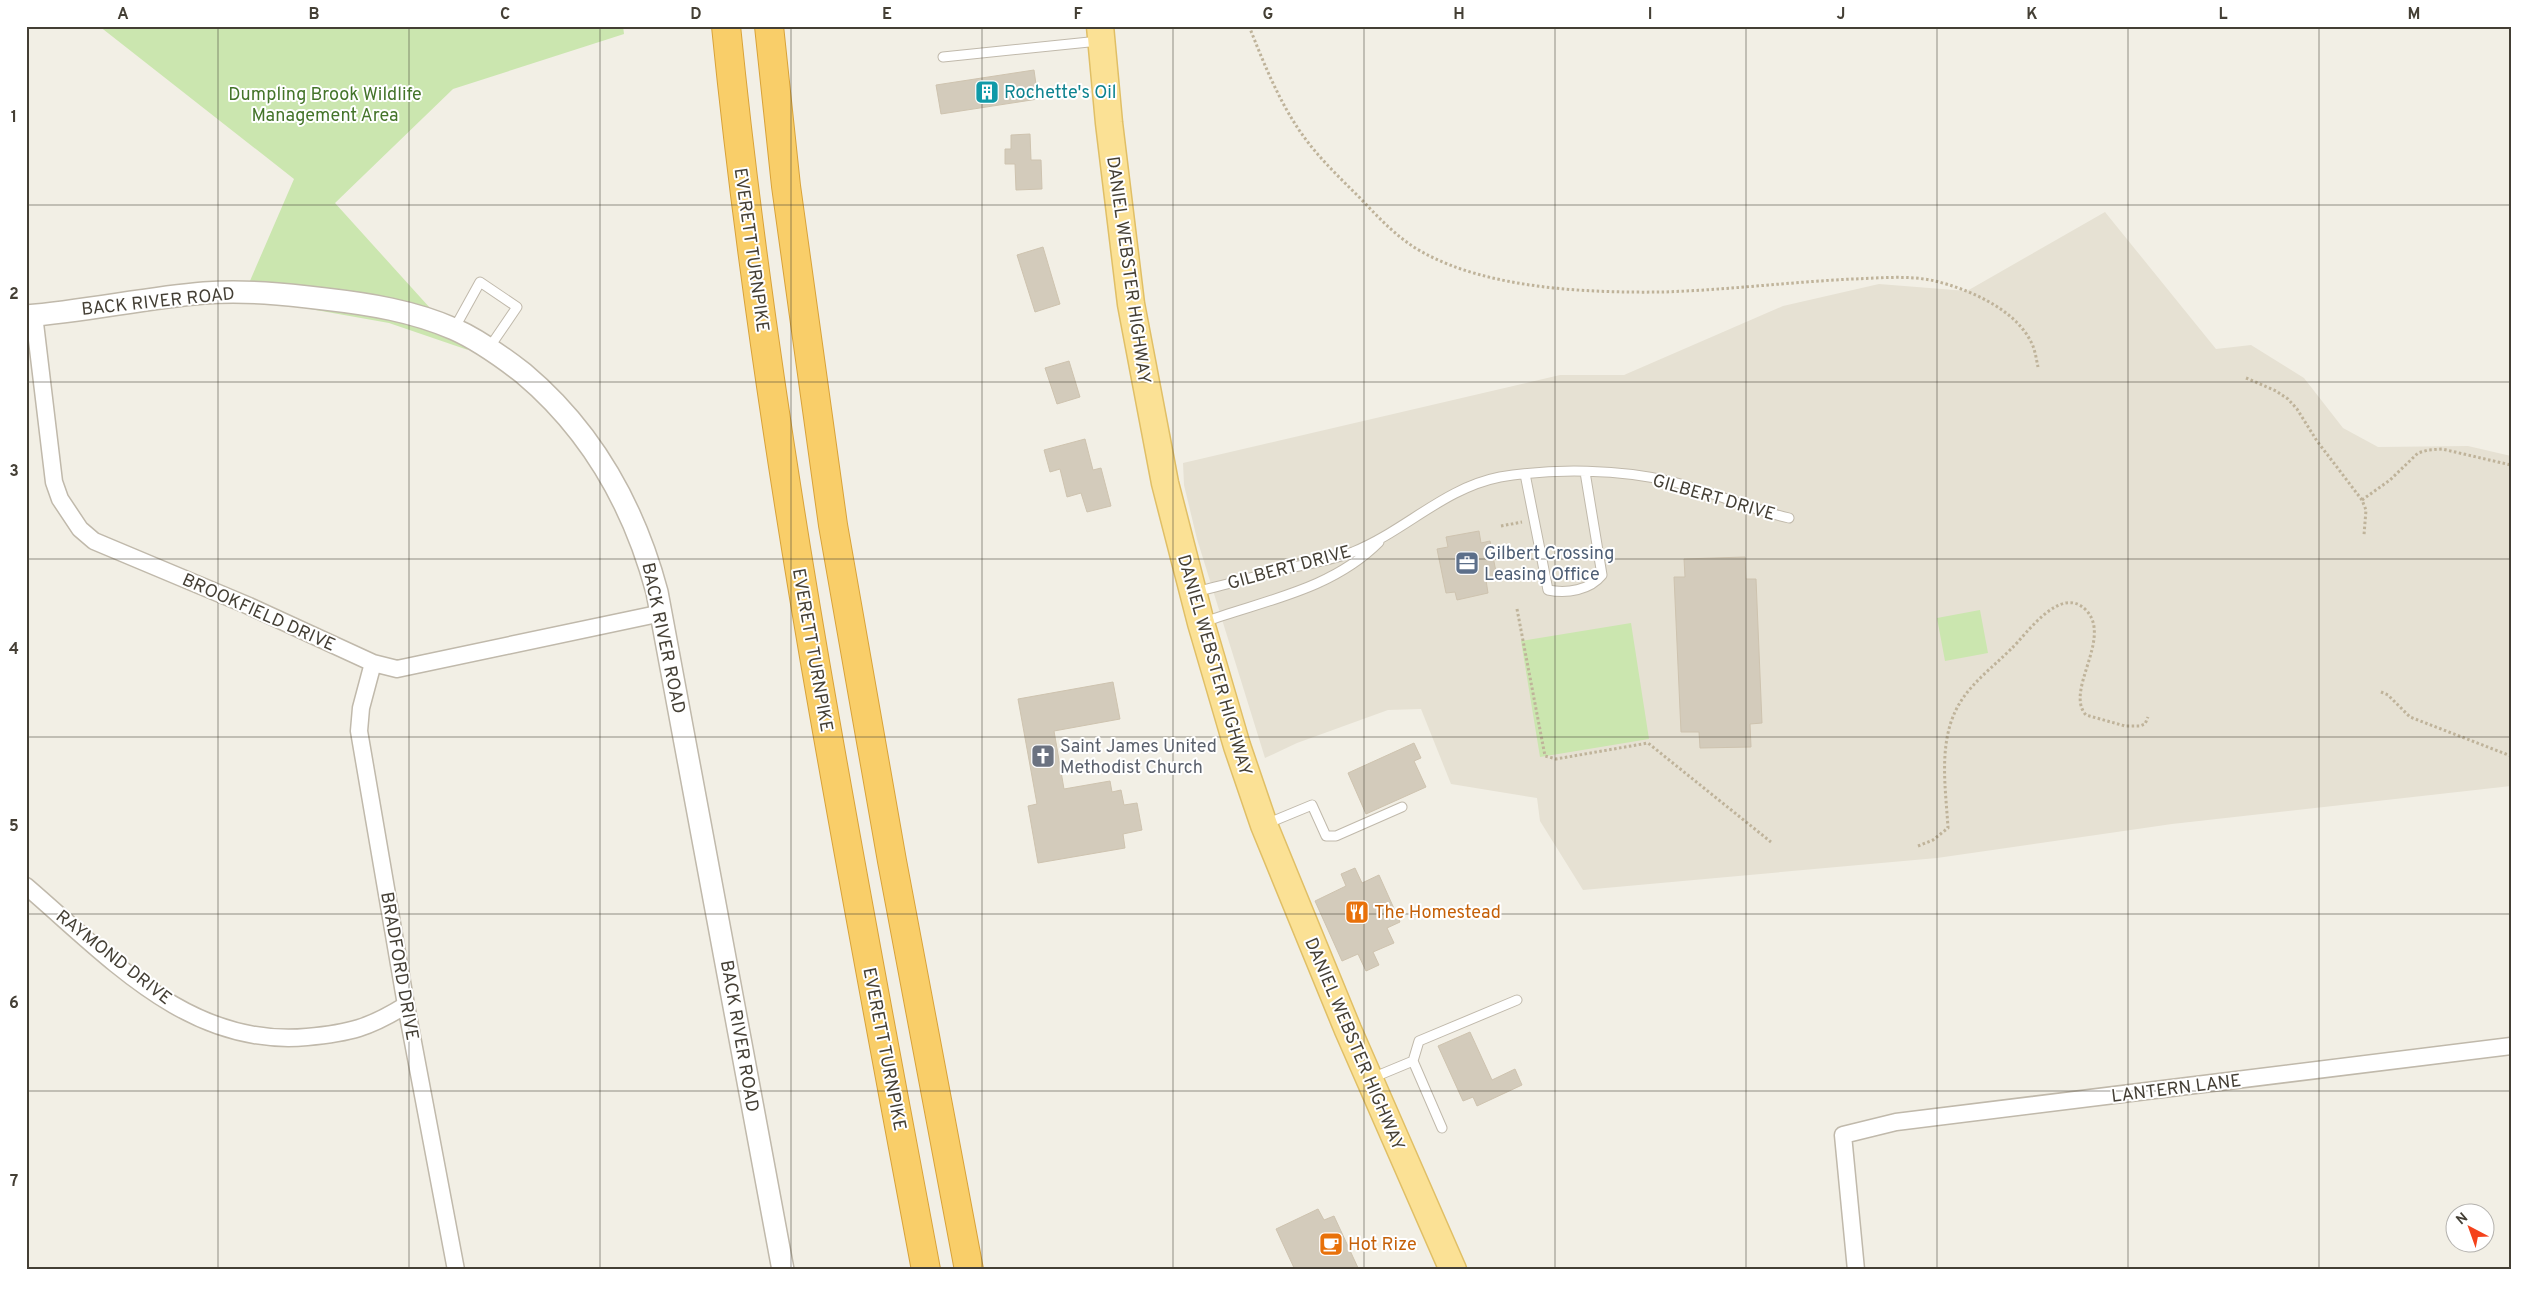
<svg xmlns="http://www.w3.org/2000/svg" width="2537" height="1296" viewBox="0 0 2537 1296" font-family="Overpass,sans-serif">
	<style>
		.residential { fill: #e6e1d3 }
		.green { fill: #cbe6af }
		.building { fill: #d3cbbb; stroke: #cec3af }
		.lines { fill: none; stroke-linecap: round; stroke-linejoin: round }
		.service-casing { stroke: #c0b9ab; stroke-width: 11 }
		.minor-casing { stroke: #c0b9ab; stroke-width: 19 }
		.tertiary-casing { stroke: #c0b9ab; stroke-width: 24 }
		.primary-casing { stroke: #e0bf66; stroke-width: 29 }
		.motorway-casing { stroke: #d8a239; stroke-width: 30 }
		.path { stroke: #bfb39a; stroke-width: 3; stroke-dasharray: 2.5 2.5; stroke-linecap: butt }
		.service { stroke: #fff; stroke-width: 9 }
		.minor { stroke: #fff; stroke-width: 16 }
		.tertiary { stroke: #fff; stroke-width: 21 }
		.primary { stroke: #fbe195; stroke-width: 26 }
		.motorway { stroke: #f9ce69; stroke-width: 28 }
		.grid { fill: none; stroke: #443f35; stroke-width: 1; stroke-opacity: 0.55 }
		.labels { text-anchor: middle; stroke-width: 4; stroke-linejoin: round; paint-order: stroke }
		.culture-label { font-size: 18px; fill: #0d838f; stroke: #fff; text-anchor: start }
		.park-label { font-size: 18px; fill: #44742a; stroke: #fff }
		.street-label { font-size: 18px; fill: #443f35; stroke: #fff }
		.service-label { font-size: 18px; fill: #4e5e75; stroke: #fff; text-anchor: start }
		.worship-label { font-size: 18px; fill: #5b616d; stroke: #fff; text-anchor: start }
		.food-label { font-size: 18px; fill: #c56008; stroke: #fff; text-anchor: start }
		.neatline { fill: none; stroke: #443f35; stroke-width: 2 }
		.grid-label { font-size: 16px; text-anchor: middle; font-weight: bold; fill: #443f35 }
	</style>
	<rect width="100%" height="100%" fill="#f2efe5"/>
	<!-- residential -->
	<path class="residential" d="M2105,212l111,137 35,-4 53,33 39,50 35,19 90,-1 43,10v330l-339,38 -235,34 -354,32 -43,-69 -3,-23 -86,-14 -30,-75 -33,1 -91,33 -32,15 -68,-219 -13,-54 -1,-22 377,-88h64l159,-69 96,-22 88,7z"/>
	<!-- green -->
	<path class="green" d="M99,26h524l1,8 -171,55 -118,114 133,147 -79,-27 -146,-26 51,-118z
		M1980,610l8,43 -43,8 -8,-43z
		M1631,623l18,116 -109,18 -19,-116z"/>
	<!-- building -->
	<path class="building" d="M1034,70l4,29 -97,15 -5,-29z
		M1030,134l1,26h10l1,29 -26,1 -1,-26h-10v-15h6v-14z
		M1043,247l17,57 -25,8 -18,-57z
		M1069,361l11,36 -23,7 -12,-36z
		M1085,439l8,31 8,-2 10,38 -24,6 -6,-19 -14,4 -7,-28 -10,3 -6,-22z
		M1479,531l2,12 9,-2 7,36 -11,3 2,13 -31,7 -2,-8 -9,1 -9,-44 11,-2 -2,-10z
		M1745,557l1,22h10l6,144 -12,1 1,23 -51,1 -1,-16h-18l-7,-155h11l-1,-18z
		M1113,682l7,37 -66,12 10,58 46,-8 2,11 9,-2 3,15 13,-2 5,27 -19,4 2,14 -87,15 -10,-57 9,-2 -19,-105z
		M1414,743l7,15 -7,3 12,26 -60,27 -18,-41z
		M1355,868l7,15 17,-8 21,47 -13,6 7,15 -21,9 6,13 -13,6 -8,-17 -16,7 -27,-60 31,-15 -5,-12z
		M1470,1032l22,48 23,-11 7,16 -45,21 -4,-9 -10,4 -25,-55z
		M1318,1209l6,11 10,-4 25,54h-64l-19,-41z"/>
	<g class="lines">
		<!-- service casing -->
		<g class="service-casing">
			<path id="service" d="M943,57l156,-16
				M454,329l26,-47 37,25 -28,41
				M1525,474l23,116c19,4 42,0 54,-15l-17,-103
				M1195,592c33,-8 66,-17 99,-25 20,-4 40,-8 59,-15 52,-21 91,-64 147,-75 53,-9 122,-8 173,5 40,10 76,27 116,36
				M1204,622c61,-22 127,-32 175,-80
				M1266,824l46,-19 14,31h10l66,-29
				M1413,1061l6,-20 98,-41
				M1372,1078l41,-17 29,67"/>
		</g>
		<!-- minor casing -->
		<g class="minor-casing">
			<path id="minor" d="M34,315l20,167 6,17 20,30 14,12 155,65 124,57 24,6 265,-56
				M373,663l-12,45 -2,23 47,274 50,265
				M26,886c83,71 163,162 281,151 43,-4 62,-9 99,-32
				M1856,1270l-13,-135 53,-13 615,-76"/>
		</g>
		<!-- tertiary casing -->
		<g class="tertiary-casing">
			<path id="tertiary" d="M26,316c60,-5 119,-18 178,-23 41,-3 81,1 121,6 44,5 88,12 129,30 25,11 47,27 69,44 69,58 111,133 134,219l126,678"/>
		</g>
		<!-- primary casing -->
		<g class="primary-casing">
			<path id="primary" d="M1100,26l9,97 22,181 34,179 36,140 36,123 27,79 84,205 105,240"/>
		</g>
		<!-- motorway casing -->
		<g class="motorway-casing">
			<path id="motorway" d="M726,26c42,418 123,831 200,1244
				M769,26l17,160 47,339 59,336 77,409"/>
		</g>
		<!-- path -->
		<path class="path" d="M1249,26c15,38 31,78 55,111 16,22 36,41 55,60 20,21 39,42 65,56 66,36 164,40 239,39 63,-2 127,-10 190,-13 27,-1 56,-4 82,2 33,8 78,27 95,59 5,8 6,18 8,27
			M2246,378l30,13 12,8 9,10 20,32 45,59 4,10 -2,25
			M2362,500l28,-20 28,-27 10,-3 14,-1 69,16
			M1501,526l21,-4
			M1517,609l28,147 11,3 92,-16 123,99
			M2381,692l7,3 22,22 101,39
			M1918,846l15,-6 15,-12c-2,-35 -8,-72 3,-106 11,-33 36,-49 60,-73 16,-15 49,-65 75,-39 27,28 -22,81 0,105l39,11h15l5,-2 3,-7"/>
		<!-- service -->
		<use href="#service" class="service"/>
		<!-- minor -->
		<use href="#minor" class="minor"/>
		<!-- tertiary -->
		<use href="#tertiary" class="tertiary"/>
		<!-- primary -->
		<use href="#primary" class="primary"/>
		<!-- motorway -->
		<use href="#motorway" class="motorway"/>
	</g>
	<!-- grid -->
	<path class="grid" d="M218,26v1244M409,26v1244M600,26v1244M791,26v1244M982,26v1244M1173,26v1244M1364,26v1244M1555,26v1244M1746,26v1244M1937,26v1244M2128,26v1244M2319,26v1244M26,205h2485M26,382h2485M26,559h2485M26,737h2485M26,914h2485M26,1091h2485"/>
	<!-- icons -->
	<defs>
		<g id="building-square" transform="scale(1.25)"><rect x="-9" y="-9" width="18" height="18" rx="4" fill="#0f9aa8" stroke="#fff"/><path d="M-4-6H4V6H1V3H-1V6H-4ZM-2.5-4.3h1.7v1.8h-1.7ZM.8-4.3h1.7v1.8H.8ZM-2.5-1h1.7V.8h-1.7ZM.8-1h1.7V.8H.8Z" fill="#fff"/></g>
		<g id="office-square" transform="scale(1.25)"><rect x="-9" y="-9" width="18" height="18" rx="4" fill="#5c6f8a" stroke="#fff"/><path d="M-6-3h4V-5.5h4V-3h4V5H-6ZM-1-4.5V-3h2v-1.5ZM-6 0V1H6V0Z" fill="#fff"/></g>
		<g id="church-square" transform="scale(1.25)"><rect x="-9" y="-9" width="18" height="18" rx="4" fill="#6b7280" stroke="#fff"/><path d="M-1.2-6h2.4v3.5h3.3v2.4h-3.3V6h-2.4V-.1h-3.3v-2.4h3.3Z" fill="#fff"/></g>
		<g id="restaurant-square" transform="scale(1.25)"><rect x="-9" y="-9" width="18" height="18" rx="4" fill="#e8710a" stroke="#fff"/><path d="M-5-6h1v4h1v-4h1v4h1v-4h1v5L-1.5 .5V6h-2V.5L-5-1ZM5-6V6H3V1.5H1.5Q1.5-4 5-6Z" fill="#fff"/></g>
		<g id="cafe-square" transform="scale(1.25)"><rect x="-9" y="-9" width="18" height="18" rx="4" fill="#e8710a" stroke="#fff"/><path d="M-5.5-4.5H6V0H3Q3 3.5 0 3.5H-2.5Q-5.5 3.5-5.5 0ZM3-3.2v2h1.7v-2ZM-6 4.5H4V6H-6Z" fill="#fff"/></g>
	</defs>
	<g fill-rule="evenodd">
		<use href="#building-square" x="987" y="92"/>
		<use href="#office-square" x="1467" y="563"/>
		<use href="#church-square" x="1043" y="756"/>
		<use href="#restaurant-square" x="1357" y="912"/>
		<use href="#cafe-square" x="1331" y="1244"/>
	</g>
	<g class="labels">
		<!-- culture labels -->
		<g class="culture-label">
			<text x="1004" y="98">Rochette's Oil</text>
		</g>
		<!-- park labels -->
		<g class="park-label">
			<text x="325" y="100">Dumpling Brook Wildlife<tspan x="325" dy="21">Management Area</tspan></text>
		</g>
		<!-- street labels -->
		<g class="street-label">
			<text transform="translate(752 250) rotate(82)" y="6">EVERETT TURNPIKE</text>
			<text transform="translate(1129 270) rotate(82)" y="6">DANIEL WEBSTER HIGHWAY</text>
			<text transform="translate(158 301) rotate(-6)" y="6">BACK RIVER ROAD</text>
			<text transform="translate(1714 497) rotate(16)" y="6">GILBERT DRIVE</text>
			<text transform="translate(1289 567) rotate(-15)" y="6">GILBERT DRIVE</text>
			<text transform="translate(259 612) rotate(24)" y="6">BROOKFIELD DRIVE</text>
			<text transform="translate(664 638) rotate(78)" y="6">BACK RIVER ROAD</text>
			<text transform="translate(813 650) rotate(80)" y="6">EVERETT TURNPIKE</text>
			<text transform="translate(1215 665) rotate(74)" y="6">DANIEL WEBSTER HIGHWAY</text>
			<text transform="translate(114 957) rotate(38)" y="6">RAYMOND DRIVE</text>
			<text transform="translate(400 966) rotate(80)" y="6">BRADFORD DRIVE</text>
			<text transform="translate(740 1036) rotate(80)" y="6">BACK RIVER ROAD</text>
			<text transform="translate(1355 1044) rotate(67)" y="6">DANIEL WEBSTER HIGHWAY</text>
			<text transform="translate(885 1049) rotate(79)" y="6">EVERETT TURNPIKE</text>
			<text transform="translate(2176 1088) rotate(-7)" y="6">LANTERN LANE</text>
		</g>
		<!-- service labels -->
		<g class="service-label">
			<text x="1484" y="559">Gilbert Crossing<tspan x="1484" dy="21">Leasing Office</tspan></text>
		</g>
		<!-- worship labels -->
		<g class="worship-label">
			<text x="1060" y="752">Saint James United<tspan x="1060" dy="21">Methodist Church</tspan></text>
		</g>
		<!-- food labels -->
		<g class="food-label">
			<text x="1374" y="918">The Homestead</text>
			<text x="1348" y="1250">Hot Rize</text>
		</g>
	</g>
	<!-- border -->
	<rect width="2537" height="1296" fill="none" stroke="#ffffff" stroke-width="55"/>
	<!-- north arrow -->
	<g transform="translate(2470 1228) rotate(319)"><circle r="24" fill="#ffffff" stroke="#b4b2ae"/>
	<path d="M0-4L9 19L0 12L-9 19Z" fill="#f4421b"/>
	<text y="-8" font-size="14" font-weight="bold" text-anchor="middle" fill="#443f35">N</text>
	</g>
	<rect x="28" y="28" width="2482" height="1240" class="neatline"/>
	<g class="grid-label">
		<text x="123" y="19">A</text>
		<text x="314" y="19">B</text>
		<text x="505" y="19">C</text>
		<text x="696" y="19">D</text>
		<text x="887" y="19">E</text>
		<text x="1078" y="19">F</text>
		<text x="1268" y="19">G</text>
		<text x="1459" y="19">H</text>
		<text x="1650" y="19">I</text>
		<text x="1841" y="19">J</text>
		<text x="2032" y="19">K</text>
		<text x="2223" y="19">L</text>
		<text x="2414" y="19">M</text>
		<text x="14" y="122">1</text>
		<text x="14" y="299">2</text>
		<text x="14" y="476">3</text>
		<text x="14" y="654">4</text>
		<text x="14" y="831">5</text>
		<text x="14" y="1008">6</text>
		<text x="14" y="1186">7</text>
	</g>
</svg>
